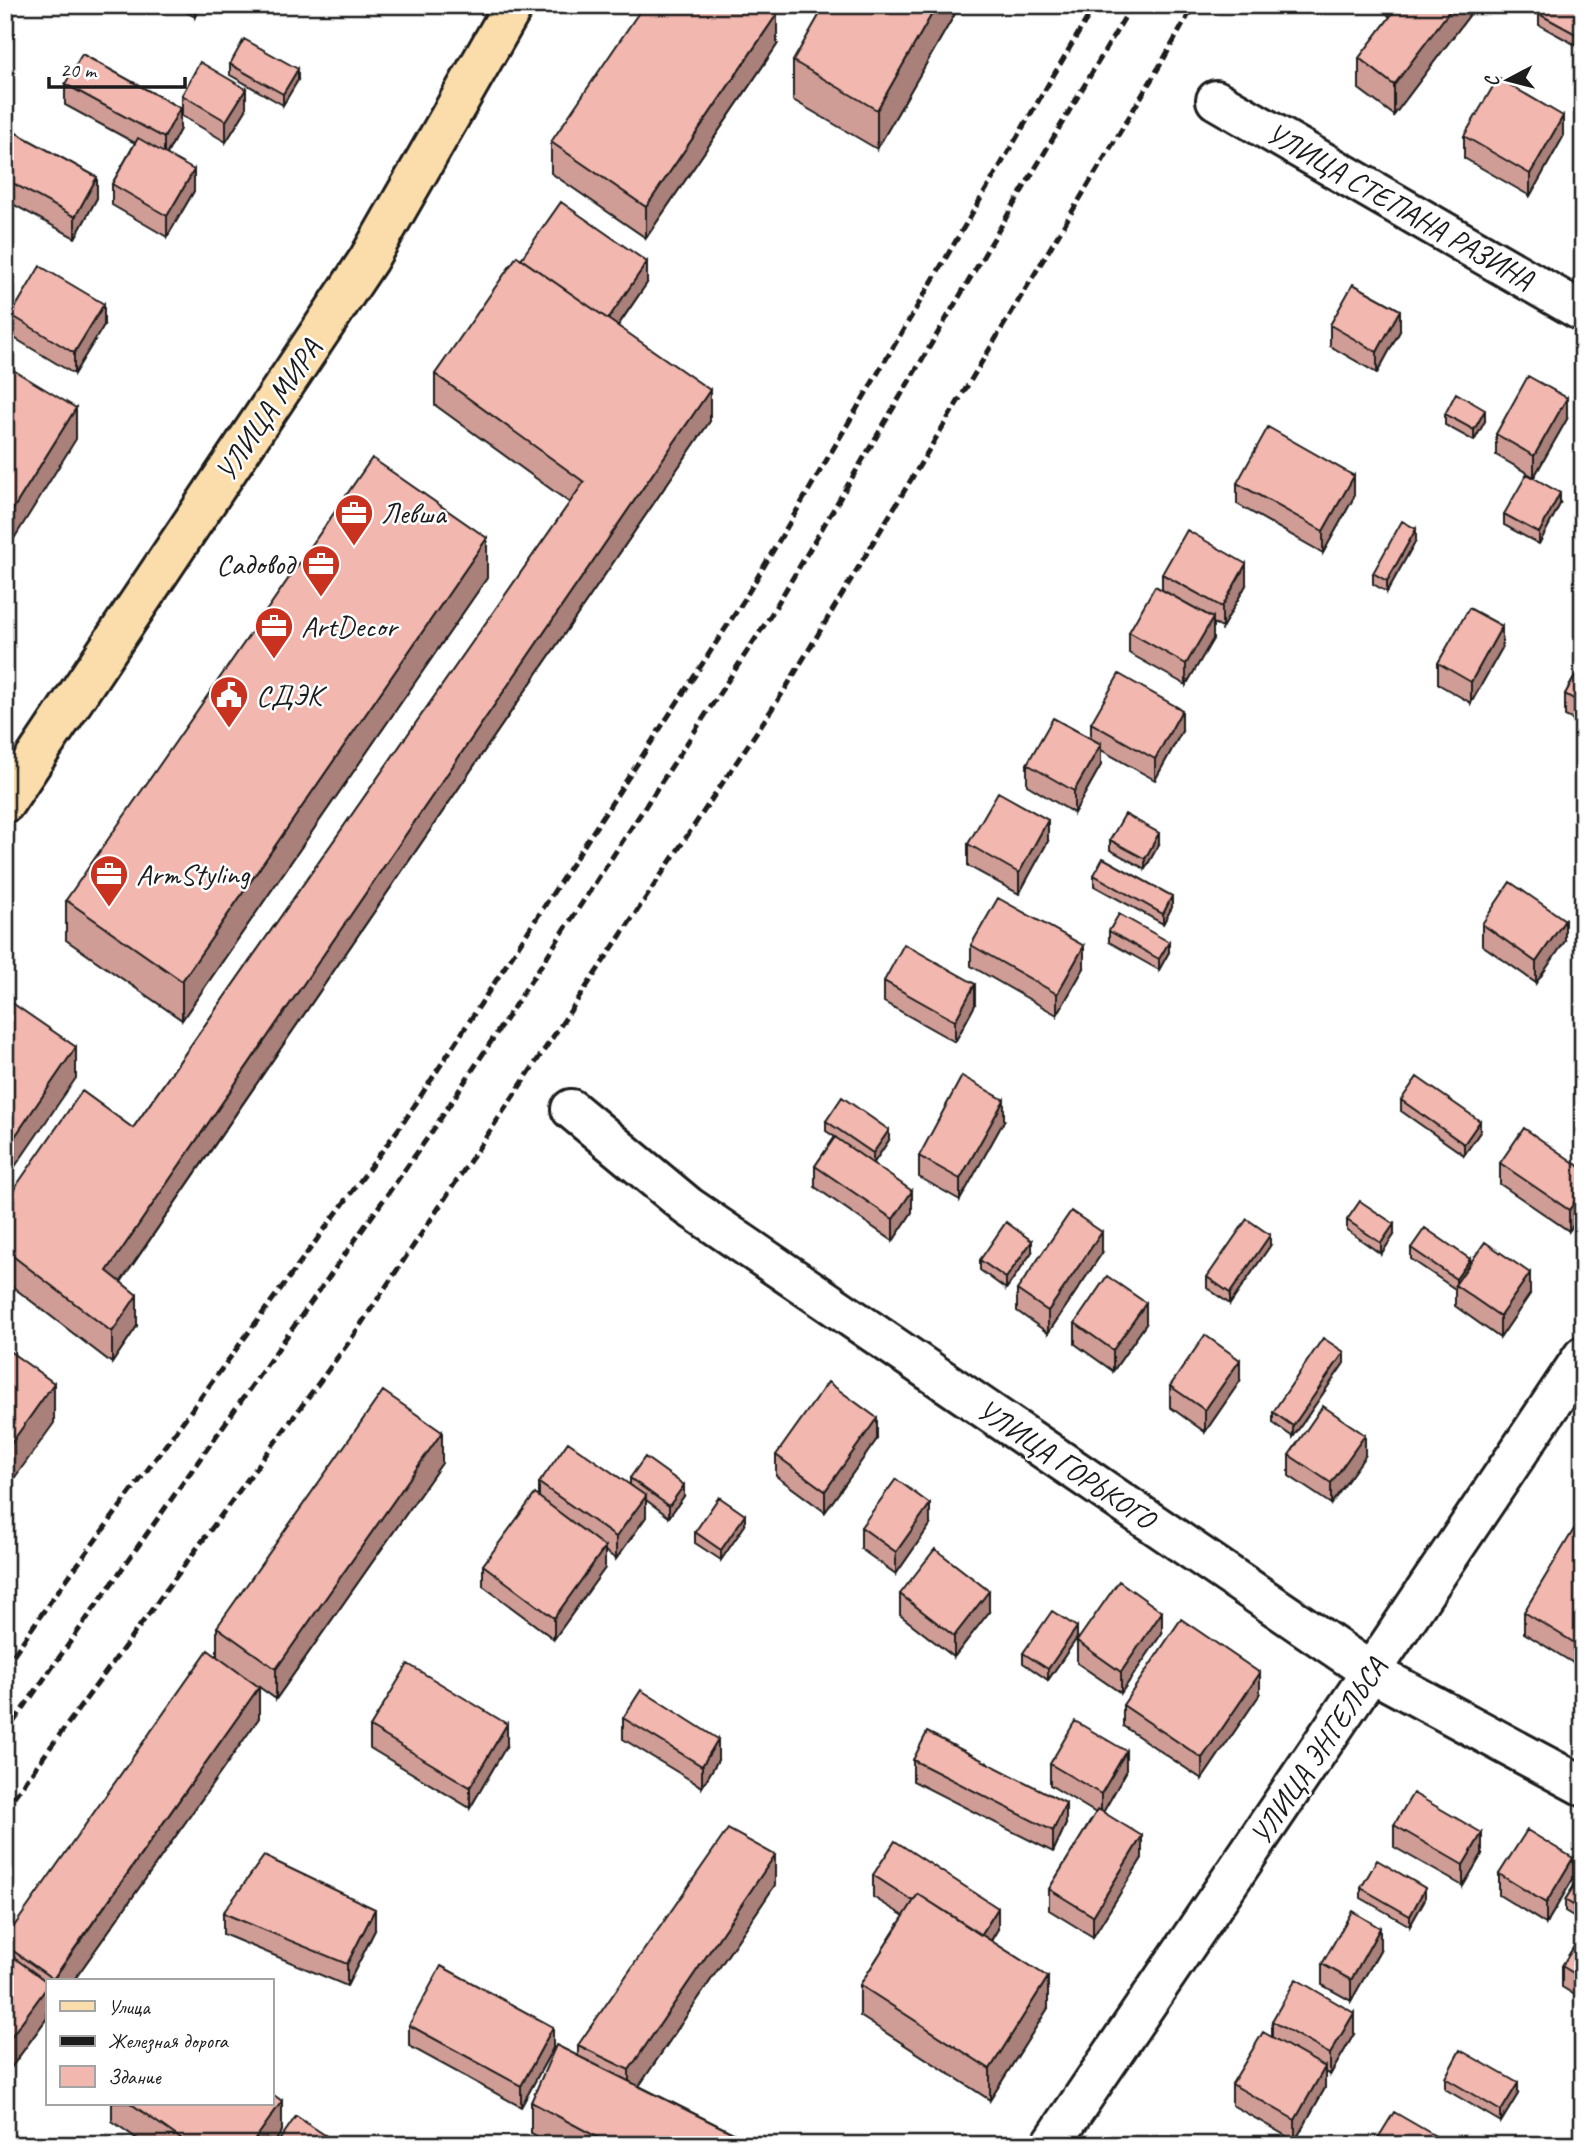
<svg xmlns="http://www.w3.org/2000/svg" width="1588" height="2150" viewBox="0 0 1588 2150" font-family="Caveat,sans-serif">
	<style>
		.lines { fill: none; stroke-linecap: round; stroke-linejoin: round }
		.minor-casing { stroke: #1c1c1c; stroke-width: 44 }
		.tertiary-casing { stroke: #1c1c1c; stroke-width: 44 }
		.primary-casing { stroke: #1c1c1c; stroke-width: 44 }
		.minor { stroke: #fff; stroke-width: 38 }
		.tertiary { stroke: #fff; stroke-width: 38 }
		.primary { stroke: #fbddab; stroke-width: 38 }
		.rail { stroke: #1c1c1c; stroke-width: 5; stroke-dasharray: 10 5; stroke-linecap: butt }
		.wall { fill: #d09d96; stroke: #1c1c1c; stroke-width: 2 }
		.shaded-wall { fill: #a9807a; stroke: #1c1c1c; stroke-width: 2 }
		.building { fill: #f2b7ae; stroke: #1c1c1c; stroke-width: 2 }
		.labels { text-anchor: middle; stroke-width: 5; stroke-linejoin: round; paint-order: stroke }
		.street-label { font-size: 30px; fill: #1c1c1c; stroke: #fff }
		.poi-label { font-size: 30px; fill: #1c1c1c; stroke: #fff; text-anchor: start }
	</style>
	<rect width="100%" height="100%" fill="#fff"/>
	<filter id="ink" filterUnits="userSpaceOnUse"><feTurbulence type="fractalNoise" baseFrequency=".0143" numOctaves="2"/><feDisplacementMap in="SourceGraphic" scale="14" xChannelSelector="R" yChannelSelector="G"/><feConvolveMatrix kernelMatrix="1 2 1 2 8 2 1 2 1" color-interpolation-filters="sRGB"/></filter>
	<g filter="url(#ink)">
		<g class="lines">
			<!-- minor casing -->
			<g class="minor-casing">
				<path id="minor" d="M1216,100l367,212
					M571,1109l118,98 682,465 212,114
					M1371,1672l212,-316"/>
			</g>
			<!-- tertiary casing -->
			<g class="tertiary-casing">
				<path id="tertiary" d="M1051,2145l320,-473"/>
			</g>
			<!-- primary casing -->
			<g class="primary-casing">
				<path id="primary" d="M5,803l363,-543 146,-255"/>
			</g>
			<!-- minor -->
			<use href="#minor" class="minor"/>
			<!-- tertiary -->
			<use href="#tertiary" class="tertiary"/>
			<!-- primary -->
			<use href="#primary" class="primary"/>
			<!-- rail -->
			<path class="rail" d="M5,1667l45,-65 355,-482 339,-520 351,-595
				M5,1734l428,-604 336,-512 363,-613
				M5,1809l346,-470 433,-648 378,-629 32,-57"/>
		</g>
		<!-- wall -->
		<path class="wall" d="M174,5h28l-7,12z
			M960,5l-83,144 -84,-49v-39z
			M1388,5h89l-83,110 -35,-26v-31l31,-41 -2,-2z
			M1583,5v44l-44,-24v-11z
			M777,45l-131,193 -95,-65v-31z
			M230,64l68,16 -15,25 -53,-30z
			M65,84l115,45 -13,25 27,37 -27,46 -55,-32v-21l23,-41 -70,-38z
			M182,95l64,15 -20,32 -44,-26z
			M1464,136l99,1 -33,59 -66,-38z
			M5,141l92,57 -22,40 -70,-38z
			M521,259l126,24 -29,43 92,95 -589,861 16,44 -25,37 -107,-82v-79l128,-74 437,-625 -135,-98v-31z
			M11,315l93,10 -30,49 -63,-38z
			M1330,325l70,6 -23,42 -47,-27z
			M1445,414l40,7 -11,20 -29,-16z
			M1567,419l-33,58 -38,-22v-21z
			M1237,483l117,14 -31,56 -86,-49z
			M1560,504l-21,40 -35,-19v-11z
			M1416,540l-29,52 -14,-8v-11z
			M1162,574l84,11 -24,43 -9,-5v16l-27,46 -57,-32v-21l33,-42z
			M487,578l-305,442 -116,-80v-40z
			M1502,648l-31,55 -33,-19v-21z
			M1583,662v63l-18,-9v-22z
			M1091,723l91,8 -27,49 -54,-30v15l-27,48 -47,-28v-21l64,-25z
			M1110,840l49,4 -14,25 -35,-19z
			M1048,841l-29,53 -51,-28v-22z
			M1094,875l78,32 -9,17 -69,-38z
			M1482,924l83,17 -29,42 -54,-38z
			M1109,931l60,21 -10,18 -50,-28z
			M971,945l113,23 -27,47 -86,-49z
			M884,981l91,24 -20,37 -71,-40z
			M1401,1100l79,32 -16,23 -63,-44z
			M826,1121l63,19 -16,24 39,48 -19,29 -78,-54v-21l20,-29 -9,-6z
			M1004,1121l-44,79 -41,-23v-21z
			M1500,1163l83,6v42l-14,20 -69,-47z
			M1347,1220l47,15 -13,19 -34,-24z
			M1270,1246l-40,58 -23,-16v-11z
			M1411,1248l119,46 -30,44 -45,-32v-17l-44,-30z
			M1032,1252l-26,37 -26,-19v-10z
			M1102,1253l-54,80 -31,-22v-21z
			M1075,1323l71,1 -33,47 -38,-27z
			M1344,1363l-51,74 -20,-14v-11z
			M1240,1381l-35,51 -35,-25v-21z
			M877,1439l-52,73 -49,-36v-21z
			M1289,1455l76,1 -34,48 -42,-28z
			M442,1463l-166,236 -17,-12v31l-185,262h-27v38l-42,58v-137l212,-283v-29z
			M630,1478l54,18 -15,21 -23,-17v17l-30,42 -11,-8v17l-51,71 -71,-53v-21l56,-68v-14l91,2z
			M745,1525l-24,35 -26,-17v-11z
			M930,1525l-34,49 -35,-25v-22z
			M1583,1534v135l-59,-36v-21z
			M900,1594l89,18 -35,45 -54,-42z
			M1162,1633l-41,60 -44,-30v-22z
			M1077,1638l-29,42 -25,-17v-10z
			M1260,1694l-58,85 -79,-53v-21z
			M623,1718l95,42 -16,27 -79,-48z
			M370,1727l137,18 -37,63 -100,-60z
			M913,1760l153,64 -13,28 -140,-71z
			M1050,1764l76,8 -23,40 39,46 -49,79 -44,-27v-21l47,-76 -46,-28z
			M1394,1825l88,29 -19,32 -69,-39z
			M1583,1872v50l-18,-11v-11z
			M1499,1874l74,5 -27,45 -47,-29z
			M873,1875l125,54 -7,12 57,67 -58,92 -130,-84v-31l44,-69 -31,-19z
			M775,1885l-136,201 118,59h-204l-22,-12v-31l47,-46v-11z
			M1361,1888l64,11 -15,27 -49,-28z
			M223,1913l152,17 -28,56 -124,-52z
			M1583,1932v68l-21,-13v-21z
			M1380,1950l-29,51 -29,-16v-21z
			M1272,2021l82,13 -24,41 -5,-3v16l-30,53 -63,-36v-21l40,-47z
			M409,2025l144,23 -32,59 -112,-61z
			M1445,2078l73,16 -17,28 -56,-33z
			M112,2103h159l11,28 -9,14h-127l-34,-24z"/>
		<!-- shaded-wall -->
		<path class="shaded-wall" d="M195,5h7l-7,12z
			M937,5h23l-83,144v-39z
			M1454,5h23l-83,110v-30z
			M777,14v31l-131,193v-31z
			M298,69v11l-15,25v-11z
			M246,89v21l-20,32v-21z
			M180,108v21l-16,30v-21z
			M1563,116v21l-33,59v-22z
			M194,170v21l-27,46v-21z
			M97,177v21l-22,40v-21z
			M647,262v21l-44,64v-21z
			M104,304v21l-30,49v-21z
			M1400,310v21l-23,42v-21z
			M710,390v31l-603,881v-31z
			M1567,398v21l-33,58v-21z
			M76,408v31l-71,114v-31z
			M1485,410v11l-11,20v-11z
			M1354,476v21l-31,56v-22z
			M1560,493v11l-21,40v-11z
			M1416,529v11l-29,52v-11z
			M487,538v40l-305,442v-39z
			M1246,564v21l-24,43v-21z
			M1213,618v21l-27,46v-21z
			M1502,626v22l-31,55v-21z
			M1182,710v21l-27,49v-21z
			M1101,744v21l-27,48v-22z
			M1048,820v21l-29,53v-21z
			M1159,833v11l-14,25v-10z
			M1172,896v11l-9,17v-10z
			M1565,920v21l-29,42v-21z
			M1169,942v10l-10,18v-11z
			M1084,946v22l-27,47v-21z
			M975,984v21l-20,37v-21z
			M76,1047v31l-71,103v-30z
			M1004,1100v21l-44,79v-21z
			M1480,1121v11l-16,23v-11z
			M889,1130v10l-16,24v-11z
			M1583,1190v21l-14,20v-21z
			M912,1191v21l-19,29v-22z
			M1394,1224v11l-13,19v-11z
			M1102,1232v21l-54,80v-22z
			M1270,1235v11l-40,58v-11z
			M1032,1241v11l-26,37v-11z
			M1470,1259v11l-14,16v-7z
			M1530,1273v21l-30,44v-22z
			M137,1295v31l-25,37v-31z
			M1146,1303v21l-33,47v-21z
			M1344,1352v11l-51,74v-11z
			M1240,1360v21l-35,51v-22z
			M54,1383v40l-49,68v-39z
			M877,1418v21l-52,73v-21z
			M442,1432v31l-166,236v-30z
			M1365,1435v21l-34,48v-21z
			M684,1485v11l-15,21v-11z
			M646,1496v21l-30,42v-22z
			M930,1504v21l-34,49v-22z
			M745,1515v10l-24,35v-10z
			M605,1547v21l-51,71v-21z
			M989,1591v21l-35,45v-21z
			M1162,1612v21l-41,60v-21z
			M1077,1627v11l-29,42v-11z
			M1260,1673v21l-58,85v-21z
			M259,1687v31l-185,262h-21z
			M507,1724v21l-37,63v-21z
			M718,1739v21l-16,27v-21z
			M1126,1751v21l-25,44v-22z
			M1066,1803v21l-13,28v-21z
			M1482,1833v21l-19,32v-21z
			M1142,1836v22l-49,79v-21z
			M775,1855v30l-146,216v-31z
			M1573,1858v21l-27,45v-21z
			M1425,1888v11l-15,27v-10z
			M998,1908v21l-21,34v-21z
			M375,1909v21l-28,56v-22z
			M1380,1928v22l-29,51v-21z
			M1048,1977v31l-58,92v-31z
			M47,1987v31l-42,58v-31z
			M1354,2013v21l-24,41v-21z
			M553,2027v21l-32,59v-21z
			M1325,2067v21l-30,53v-21z
			M1518,2083v11l-17,28v-11z
			M282,2101v30l-9,14h-22z"/>
		<!-- building -->
		<path class="building" d="M644,5h119l14,9 -131,193 -95,-65z
			M825,5h112l-60,105 -84,-49z
			M1399,5h55l-60,80 -35,-27z
			M1544,5h39v33l-44,-24z
			M244,39l54,30 -15,25 -53,-30z
			M82,54l98,54 -16,30 -99,-54z
			M200,62l46,27 -20,32 -44,-26z
			M1498,78l65,38 -33,58 -66,-38z
			M11,130l86,47 -22,40 -70,-38v-38z
			M138,138l56,32 -27,46 -55,-32z
			M561,202l86,60 -39,57 -87,-60z
			M517,256l193,134 -603,881 30,24 -25,37 -107,-82v-48l77,-111 51,37 451,-646 -149,-108z
			M40,266l64,38 -30,49 -63,-38z
			M1353,284l47,26 -23,42 -47,-27z
			M5,365l71,43 -71,114z
			M1528,376l39,22 -33,58 -38,-22z
			M1456,393l29,17 -11,20 -29,-16z
			M1268,427l86,49 -31,55 -86,-48z
			M372,458l115,80 -305,443 -116,-81z
			M1527,474l33,19 -21,40 -35,-19z
			M1402,521l14,8 -29,52 -14,-8z
			M1187,530l59,34 -24,43 -60,-33z
			M1155,586l58,32 -27,46 -57,-32z
			M1469,608l33,18 -31,56 -33,-19z
			M1583,662v42l-18,-10z
			M1119,674l63,36 -27,49 -64,-36z
			M1053,718l48,26 -27,47 -47,-27z
			M998,792l50,28 -29,53 -51,-29z
			M1125,814l34,19 -14,26 -35,-19z
			M1103,858l69,38 -9,18 -69,-39z
			M1510,882l55,38 -29,42 -54,-38z
			M998,898l86,48 -27,48 -86,-49z
			M1119,914l50,28 -10,17 -50,-28z
			M904,944l71,40 -20,37 -71,-40z
			M5,998l71,49 -71,104z
			M962,1076l42,24 -44,79 -41,-23z
			M1417,1077l63,44 -16,23 -63,-44z
			M842,1097l47,33 -16,23 -47,-32z
			M1524,1128l59,41v21l-14,20 -69,-47z
			M835,1137l77,54 -19,28 -78,-53z
			M1360,1201l34,23 -13,19 -34,-23z
			M1071,1211l31,21 -54,79 -31,-21z
			M1247,1219l23,16 -40,58 -23,-16z
			M1006,1222l26,19 -26,37 -26,-18z
			M1425,1228l45,31 -14,20 -45,-31z
			M1485,1242l45,31 -30,43 -45,-31z
			M1107,1276l39,27 -33,47 -38,-27z
			M1205,1335l35,25 -35,50 -35,-24z
			M1323,1338l21,14 -51,74 -20,-14z
			M5,1348l49,35 -49,69z
			M828,1382l49,36 -52,73 -49,-36z
			M383,1391l59,41 -166,237 -59,-42z
			M1323,1406l42,29 -34,48 -42,-28z
			M568,1442l78,54 -30,41 -77,-54z
			M645,1457l39,28 -15,21 -39,-28z
			M896,1479l34,25 -34,48 -35,-25z
			M535,1494l70,53 -51,71 -71,-53z
			M719,1497l26,18 -24,35 -26,-18z
			M1574,1529l9,5v114l-59,-36z
			M935,1549l54,42 -35,45 -54,-42z
			M1119,1581l43,31 -41,60 -44,-31z
			M1052,1611l25,16 -29,42 -25,-16z
			M1181,1619l79,54 -58,85 -79,-53z
			M208,1650l51,37 -206,292 -48,-34v-6z
			M408,1664l99,60 -37,63 -100,-60z
			M641,1690l77,49 -16,27 -79,-48z
			M1075,1721l51,30 -25,43 -51,-30z
			M927,1732l139,71 -13,28 -140,-71z
			M1413,1793l69,40 -19,32 -69,-40z
			M1098,1809l44,27 -49,80 -44,-27z
			M728,1829l47,26 -146,215 -51,-25z
			M1527,1830l46,28 -27,45 -47,-29z
			M895,1841l103,67 -17,27 -63,-41 -5,7 -40,-26z
			M264,1856l111,53 -28,55 -124,-51z
			M1377,1860l48,28 -15,28 -49,-28z
			M1583,1872v39l-18,-11z
			M918,1894l130,83 -58,92 -130,-84z
			M1352,1911l28,17 -29,52 -29,-16z
			M1583,1932v47l-21,-13z
			M5,1951l42,31v5l-42,58z
			M441,1966l112,61 -32,59 -112,-61z
			M1296,1979l58,34 -24,41 -58,-33z
			M1263,2032l62,35 -30,53 -63,-36z
			M556,2045l201,100h-145l-81,-43z
			M1460,2050l58,33 -17,28 -56,-33z
			M271,2093l11,8 -31,44h-73l3,-6 -51,-36h141z
			M1394,2112l45,26 -4,7h-56l-4,-2z
			M296,2116l44,29h-64z
			M1189,2141l7,4h-9z"/>
	</g>
	<!-- icons -->
	<defs>
		<g id="office-pin" transform="scale(2.0125)"><path d="M0 17L-7.5 6A9.5 9.5 0 1 1 7.5 6Z" fill="#c8321e" stroke="#fff"/><path d="M-6-3h4V-5.5h4V-3h4V5H-6ZM-1-4.5V-3h2v-1.5ZM-6 0V1H6V0Z" fill="#fff"/></g>
		<g id="civic-pin" transform="scale(2.0125)"><path d="M0 17L-7.5 6A9.5 9.5 0 1 1 7.5 6Z" fill="#c8321e" stroke="#fff"/><path d="M-.6-6.5H3V-4.5H.6V-3L4-1V1h2V6H-6V1h2V-1L-.6-3ZM-1.2 2.5V6h2.4V2.5Z" fill="#fff"/></g>
	</defs>
	<g fill-rule="evenodd">
		<use href="#office-pin" x="354" y="513"/>
		<use href="#office-pin" x="321" y="564"/>
		<use href="#office-pin" x="274" y="626"/>
		<use href="#civic-pin" x="229" y="695"/>
		<use href="#office-pin" x="109" y="874"/>
	</g>
	<g class="labels">
		<!-- street labels -->
		<g class="street-label">
			<text transform="translate(1400 206) rotate(30)" y="10">УЛИЦА СТЕПАНА РАЗИНА</text>
			<text transform="translate(268 410) rotate(-56)" y="10">УЛИЦА МИРА</text>
			<text transform="translate(1066 1464) rotate(34)" y="10">УЛИЦА ГОРЬКОГО</text>
			<text transform="translate(1318 1751) rotate(-56)" y="10">УЛИЦА ЭНГЕЛЬСА</text>
		</g>
		<!-- poi labels -->
		<g class="poi-label">
			<text x="381" y="523">Левша</text>
			<text x="294" y="574" text-anchor="end">Садовод</text>
			<text x="301" y="636">ArtDecor</text>
			<text x="256" y="705">СДЭК</text>
			<text x="136" y="884">ArmStyling</text>
		</g>
	</g>
	<!-- margin -->
	<rect width="1588" height="2150" fill="none" stroke="#fff" stroke-width="28"/>
	<rect x="14" y="14" width="1560" height="2122" fill="none" stroke="#1c1c1c" stroke-width="2.5" filter="url(#ink)"/>
	<!-- legend -->
	<rect x="46" y="1979" width="228" height="126" fill="#ffffff" stroke="#a4a4a4" stroke-width="2"/>
	<rect x="60" y="2001" width="35" height="10" fill="#fbddab" stroke="#a4a4a4" stroke-width="2"/>
	<text x="108" y="2014" font-size="21" fill="#1c1c1c">Улица</text>
	<rect x="60" y="2036" width="35" height="10" fill="#1c1c1c" stroke="#a4a4a4" stroke-width="2"/>
	<text x="108" y="2048" font-size="21" fill="#1c1c1c">Железная дорога</text>
	<rect x="60" y="2066" width="35" height="21" fill="#f2b7ae" stroke="#a4a4a4" stroke-width="2"/>
	<text x="108" y="2084" font-size="21" fill="#1c1c1c">Здание</text>
	<!-- north arrow -->
	<g transform="translate(1508 80) rotate(263)" stroke="#ffffff" stroke-width="5" paint-order="stroke">
	<path d="M0-5L12 26L0 18L-12 26Z" fill="#1c1c1c"/>
	<text y="-10" font-size="19" font-weight="bold" text-anchor="middle" fill="#1c1c1c">С</text>
	</g>
	<!-- scale -->
	<path d="M49 77v10h136v-10" fill="none" stroke="#1c1c1c" stroke-width="3.5"/>
	<text x="60" y="77" font-size="21" fill="#1c1c1c" stroke="#ffffff" stroke-width="5" paint-order="stroke">20 m</text>
</svg>
